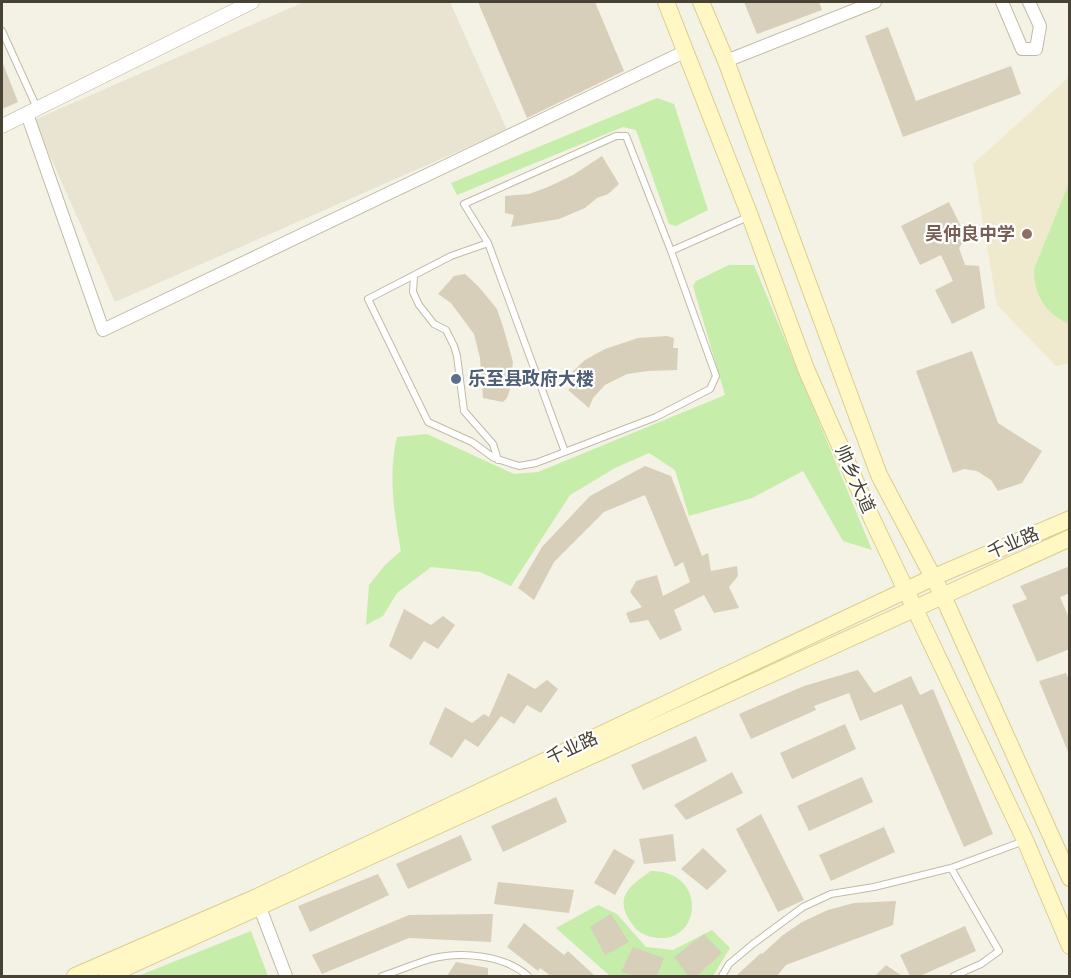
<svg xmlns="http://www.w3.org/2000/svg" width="1071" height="978" viewBox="0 0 1071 978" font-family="Barlow,'Noto Sans SC',sans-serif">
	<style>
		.residential { fill: #e9e4d2 }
		.education { fill: #efeacd }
		.green { fill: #c6eda9 }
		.building { fill: #d7cfb9 }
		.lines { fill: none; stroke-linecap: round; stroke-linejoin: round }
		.service-casing { stroke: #c1bba6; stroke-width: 8 }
		.minor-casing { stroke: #c1bba6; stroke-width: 14 }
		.tertiary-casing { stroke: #c1bba6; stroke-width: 15 }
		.secondary-casing { stroke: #d9cf8f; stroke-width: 18 }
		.service { stroke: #fff; stroke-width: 6 }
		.minor { stroke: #fff; stroke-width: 12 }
		.tertiary { stroke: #fff; stroke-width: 14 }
		.secondary { stroke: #fff8c4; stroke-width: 16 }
		.education-dot { fill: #8d6e63; stroke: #fff; stroke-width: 2 }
		.service-dot { fill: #5c6f8a; stroke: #fff; stroke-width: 2 }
		.labels { text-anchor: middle; stroke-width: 4.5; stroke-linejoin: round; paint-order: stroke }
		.education-label { font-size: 18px; font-weight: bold; fill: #785e54; stroke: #fff; text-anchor: end }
		.service-label { font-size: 18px; font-weight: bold; fill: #4e5e75; stroke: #fff; text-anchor: start }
		.street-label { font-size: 18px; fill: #474234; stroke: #fff }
	</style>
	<rect width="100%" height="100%" fill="#f4f1e5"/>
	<!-- residential -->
	<path class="residential" d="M304,2h146l57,128 -392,172 -81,-182z"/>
	<!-- education -->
	<path class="education" d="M1069,77v286l-13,3 -59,-61 -24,-141z"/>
	<!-- green -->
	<path class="green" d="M657,98l17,6 34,106 -32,16 -7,-2 -33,-94 -13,-3 -166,68 -6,-12z
		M1069,183l1,141h-1c-24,-11 -35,-29 -35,-55z
		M729,265h25l118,285 -29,-9 -40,-70 -51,27 -63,18 -14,-46 -26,-17 -34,15 -45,27 -59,91 -31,-14 -49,-5 -34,26 -14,23 -17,9 3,-40 16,-20 16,-14c-7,-38 -13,-76 -4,-114l30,-3 87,40 24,-2 187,-77 -32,-109 3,-5z
		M651,871c59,0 50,77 1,66 -5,-1 -12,-4 -16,-8 -24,-29 -10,-41 15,-58z
		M598,905l19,9 29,33 27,3 39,-20 18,18 -17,28h-103l-54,-48z
		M251,931l17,45h-130z"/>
	<!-- building -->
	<path class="building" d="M478,2h117l29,69 -97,47z
		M744,2h75l3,8 -65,24z
		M888,27l28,74 95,-35 10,28 -118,43 -38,-101z
		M2,61l16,41 -16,7z
		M602,156l17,28 -11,10 -11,4 -12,10 -26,11 -48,8 3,-12 -9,-2v-17l24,-2 19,-7 25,-12z
		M949,202l17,35 -7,11 6,17 14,1 6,42 -33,16 -17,-34 18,-9 -12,-26 -21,10 -19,-39z
		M465,274l13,12 19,23 7,21 9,32 -3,27 -3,9 -4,4 -20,-4 -3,-40 -6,-24 -23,-31 -13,-9 16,-18z
		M667,336l7,2 -1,10h5l-1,22 -29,1 -21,3 -22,11 -12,13 -4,10 -21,-18 7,-6 -6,-9 16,-15 20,-11 33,-11z
		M972,351l26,72 44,28 -20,32 -24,8 -7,-11 -14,-9 -13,-2 -11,4 -37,-102z
		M645,466l26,10 31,80 6,-3 3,18 26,-5 1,10 -9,11 10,21 -25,5 -10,-18 -30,15 8,20 -22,10 -12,-20 -18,3 -4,-10 16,-6 -12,-15 6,-11 21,-6 6,21 27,-14 -7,-20 -8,5 -30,-72 -41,17 -50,50 -20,38 -16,-12 24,-41 48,-51z
		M1070,566v27l-10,4 10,23v29l-33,13 -25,-57 15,-6 -7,-13z
		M404,609l27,16 12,-9 12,9 -17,24 -14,-8 -13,19 -22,-14z
		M858,670l16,23 37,-17 9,19 13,-6 60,145 -29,13 -62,-143 -42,17 -11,-28 -35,13 2,4 -65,29 -12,-25 65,-28z
		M508,673l27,16 12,-9 11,9 -17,24 -14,-8 -13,19 -13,-8 -23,31 -13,-8 -13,19 -23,-14 16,-37 27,16 12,-9 5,3z
		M1066,673l4,9 -1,72 -30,-73z
		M845,724l11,25 -64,30 -12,-26z
		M696,736l11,25 -64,29 -12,-25z
		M732,772l11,21 -57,27 -12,-15z
		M862,777l11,25 -64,29 -12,-25z
		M556,797l11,25 -64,30 -12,-26z
		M761,814l43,86 -26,12 -42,-83z
		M884,827l11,25 -64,29 -12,-26z
		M673,834l3,27 -32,3 -5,-25z
		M461,835l11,25 -64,29 -12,-25z
		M703,848l24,23 -20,19 -26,-21z
		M614,849l21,12 -20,34 -21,-12z
		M378,874l11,21 -79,37 -12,-26z
		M498,882l76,8 -5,23 -75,-9z
		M896,901l-3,24 -107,40 -9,11h-41l25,-23 1,1 21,-19 19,-13 26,-12 26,-7z
		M493,914l-2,28 -82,-4 -87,36 -10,-19 97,-40z
		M611,914l18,28 -24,13 -15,-28z
		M524,923l40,32 4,-4 27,25h-44l-11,-8 -2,3 -31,-24z
		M965,926l11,25 -56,25h-10l-10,-21z
		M704,934l18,19 -25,23h-9l-14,-19z
		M633,947l31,11 -7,18h-22l-14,-4z
		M456,962l32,6v8h-41z
		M886,965l16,11h-27z"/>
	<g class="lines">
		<!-- service casing -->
		<g class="service-casing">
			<path id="service" d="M2,31l35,77
				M488,243l77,209
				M671,251l-45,-115h-10l-152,68 24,39 -37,13 -83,43 60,123 44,20 22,16 25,8 17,-3 120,-46 54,-28 6,-13 -45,-125 79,-35
				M414,276l-1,16 6,13 15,19 12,6 8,16 3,10 7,55 29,33 5,16
				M951,868l48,83 -18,13 -27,12
				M382,976c16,-5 32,-12 48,-17 32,-8 74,-4 98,17
				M722,976l7,-12 24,-20 50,-37 28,-13 43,-7 77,-19 73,-27"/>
		</g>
		<!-- minor casing -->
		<g class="minor-casing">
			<path id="minor" d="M1002,2l20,47h14l4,-23 -11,-24
				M726,61l149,-59
				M27,114l76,216 583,-279
				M260,908l26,68"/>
		</g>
		<!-- tertiary casing -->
		<g class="tertiary-casing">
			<path id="tertiary" d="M2,126l250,-124"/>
		</g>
		<!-- secondary casing -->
		<g class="secondary-casing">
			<path id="secondary" d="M666,2l84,214 56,153 67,152 152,319 45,106
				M701,2l25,59 153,414 63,119 128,284
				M75,976l182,-79 677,-320 136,-58
				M107,976l963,-438"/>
		</g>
		<!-- service -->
		<use href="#service" class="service"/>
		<!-- minor -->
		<use href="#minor" class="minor"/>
		<!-- tertiary -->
		<use href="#tertiary" class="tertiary"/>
		<!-- secondary -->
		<use href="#secondary" class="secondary"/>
	</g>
	<!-- markers -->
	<circle class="education-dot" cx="1027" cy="234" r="6"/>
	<circle class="service-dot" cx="456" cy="379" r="6"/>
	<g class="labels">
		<!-- education labels -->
		<g class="education-label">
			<text x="1015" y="240">吴仲良中学</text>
		</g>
		<!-- service labels -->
		<g class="service-label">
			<text x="468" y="385">乐至县政府大楼</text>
		</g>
		<!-- street labels -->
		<g class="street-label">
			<text transform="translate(855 479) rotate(66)" y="6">帅乡大道</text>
			<text transform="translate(1013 543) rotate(-23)" y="6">千业路</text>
			<text transform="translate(572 748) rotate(-25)" y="6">千业路</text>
		</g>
	</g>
	<!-- border -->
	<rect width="1071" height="978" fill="none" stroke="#474234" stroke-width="6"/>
</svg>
